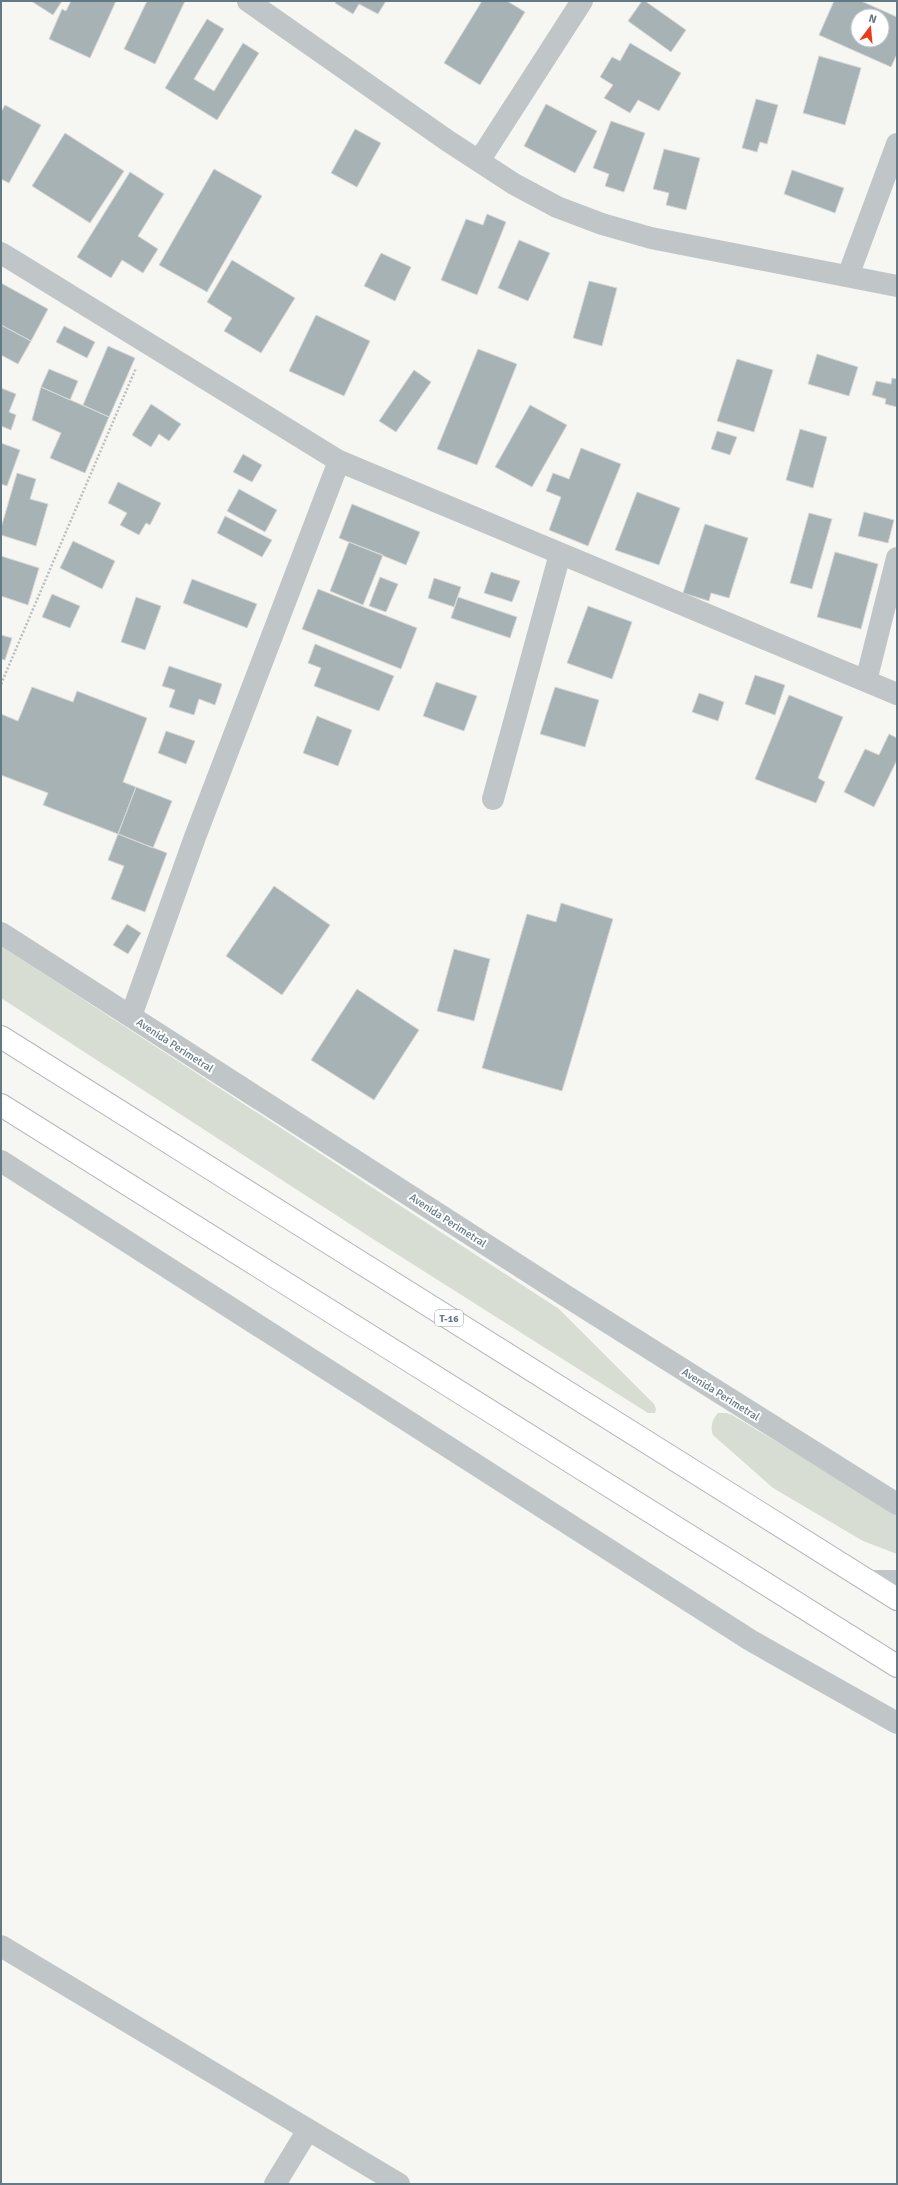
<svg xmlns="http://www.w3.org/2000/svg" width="898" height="2185" viewBox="0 0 898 2185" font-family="Signika,sans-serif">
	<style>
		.green { fill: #d7ddd3 }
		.building { fill: #a7b2b5; stroke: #d7d7d5; fill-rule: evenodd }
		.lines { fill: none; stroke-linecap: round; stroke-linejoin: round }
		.trunk-casing { stroke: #b3b8bb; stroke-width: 24 }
		.path { stroke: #babec0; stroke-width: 2.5; stroke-dasharray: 2 2; stroke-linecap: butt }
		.minor { stroke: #c0c6c8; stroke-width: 22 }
		.trunk { stroke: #fff; stroke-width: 22 }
		.labels { text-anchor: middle; stroke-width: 4; stroke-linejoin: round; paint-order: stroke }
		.shield { fill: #fff; stroke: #92a1a9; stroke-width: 1 }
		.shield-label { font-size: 10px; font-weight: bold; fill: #637984 }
		.street-label { font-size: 11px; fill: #637984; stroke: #fff }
	</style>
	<rect width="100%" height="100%" fill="#f6f6f2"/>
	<!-- green -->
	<path class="green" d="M1,946l558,363 95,95 2,5 -1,4h-7l-275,-174 -372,-241z
		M718,1413h8l6,2 165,99v40l-34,-13 -90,-53 -60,-53c-3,-9 -1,-15 5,-22z"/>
	<!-- building -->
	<path class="building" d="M31,1h31l-9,14z
		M71,1h45l-26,57 -41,-19 13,-30 4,2z
		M147,1h38l-30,63 -31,-15z
		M336,1h50l-8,13 -19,-10 -6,10 -18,-11z
		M482,1h25l18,11 -45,73 -36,-22z
		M642,1h3l41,29 -15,22 -43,-31z
		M834,1h27l36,16v37l-6,13 -72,-32zM858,16h24v24h-24z
		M207,19l17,10 -30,50 20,12 29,-48 16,10 -42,67 -52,-32z
		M630,43l51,30 -22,38 -21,-11 -8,13 -26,-15 9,-13 -13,-8 12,-20 8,4z
		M819,56l42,12 -16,57 -42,-12z
		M756,99l22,6 -11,39 -7,-2 -3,10 -15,-4z
		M546,104l51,27 -22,42 -51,-27z
		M5,105l36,20 -32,58 -8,-4v-67z
		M611,121l34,12 -21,59 -19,-6 4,-12 -16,-6z
		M355,129l26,14 -24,44 -26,-14z
		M65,133l59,38 -34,52 -58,-37z
		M664,149l36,9 -14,52 -20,-5 3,-12 -16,-4z
		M214,169l48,27 -55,96 -48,-27z
		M792,170l52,18 -9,25 -51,-19z
		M130,172l34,22 -26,42 20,13 -15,24 -21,-13 -11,18 -34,-21z
		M487,214l19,8 -29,73 -36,-15 25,-61 17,6z
		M519,240l31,13 -22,48 -30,-13z
		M381,253l30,14 -16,34 -31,-15z
		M232,260l63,38 -34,55 -37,-22 8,-13 -25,-16z
		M589,281l28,7 -15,58 -29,-8z
		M1,283l47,26 -17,32 -30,-16z
		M316,315l54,26 -26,55 -55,-25z
		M1,325l30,16 -13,23 -17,-9z
		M64,326l31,16 -8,16 -31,-16z
		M108,346l27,12 -26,59 -26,-12z
		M478,349l39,15 -40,101 -40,-16z
		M817,354l41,13 -9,29 -41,-12z
		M737,359l36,11 -19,62 -37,-11z
		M49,369l29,12 -8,19 -29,-13z
		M414,370l17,12 -35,50 -17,-11z
		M892,378l5,1v28l-12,-3 1,-5 -14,-4 4,-14 15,3z
		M41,387l68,30 -24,56 -35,-15 11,-25 -29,-13z
		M1,388l15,6 -7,18 7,3 -5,15 -10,-4z
		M151,404l30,20 -12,17 -10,-7 -8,13 -19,-12z
		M530,405l37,20 -35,62 -37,-20z
		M800,429l27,8 -14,51 -27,-8z
		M717,431l20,6 -7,18 -19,-6z
		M1,443l19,7 -13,36 -6,-2z
		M581,448l40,16 -33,82 -39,-16 12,-33 -15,-6 7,-18 16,6z
		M243,454l19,11 -10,17 -19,-10z
		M17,473l19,6 -6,20 18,5 -12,42 -35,-11v-7z
		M118,482l43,21 -11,22 -4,-2 -7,12 -19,-10 7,-12 -19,-10z
		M239,489l38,21 -12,22 -38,-21z
		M637,492l43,16 -21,57 -44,-15z
		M352,504l68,28 -14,33 -67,-27z
		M864,512l30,8 -6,23 -30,-7z
		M809,513l23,6 -20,70 -22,-6z
		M225,516l47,24 -10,17 -45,-24z
		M705,524l43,14 -19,60 -18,-5 -2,8 -26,-8z
		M73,541l42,20 -13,28 -42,-21z
		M349,542l34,13 -20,50 -33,-14z
		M835,552l43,12 -17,65 -44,-12z
		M1,556l38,12 -11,37 -27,-9z
		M491,572l29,9 -8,21 -28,-9z
		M380,577l18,7 -12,28 -17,-6z
		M434,578l27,9 -7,20 -26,-9z
		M192,579l65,25 -10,24 -64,-25z
		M318,589l99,39 -16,41 -99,-40z
		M52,594l28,12 -10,22 -28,-11z
		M136,597l25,9 -16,44 -24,-8z
		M458,597l59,20 -7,21 -59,-20z
		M588,606l44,16 -20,57 -45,-16z
		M1,635l11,3 -7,22 -4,-1z
		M315,644l79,32 -15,35 -65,-25 7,-18 -13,-5z
		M169,666l53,18 -7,21 -16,-6 -5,16 -25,-8 6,-17 -13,-4z
		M755,675l30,10 -10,30 -30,-11z
		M436,682l41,14 -13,35 -41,-15z
		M32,687l41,15 4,-11 70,27 -24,64 13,5 -18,47 -75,-29 5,-12 -47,-18v-61l17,7z
		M555,687l44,13 -14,47 -45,-13z
		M699,693l25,9 -6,19 -26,-9z
		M789,695l54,22 -25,61 7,4 -9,21 -61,-24z
		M317,716l35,14 -14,36 -35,-13z
		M166,731l29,10 -9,23 -28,-11z
		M889,734l8,4v22l-23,47 -30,-15 21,-43 14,6z
		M136,787l36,14 -19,47 -35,-14z
		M118,834l49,19 -22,59 -34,-13 13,-33 -16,-6z
		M274,886l56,39 -48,70 -56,-39z
		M561,903l52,16 -51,172 -80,-23 45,-154 29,8z
		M127,924l14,9 -13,21 -15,-9z
		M454,949l36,10 -16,62 -37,-10z
		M357,989l62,41 -45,70 -63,-40z"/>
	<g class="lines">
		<!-- trunk casing -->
		<g class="trunk-casing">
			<path id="trunk" d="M1,1037l896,562
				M1,1105l896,561"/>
		</g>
		<!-- path -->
		<path class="path" d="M1,684l135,-316"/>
		<!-- minor -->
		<path class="minor" d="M248,1l200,140 66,43 43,23 45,17 49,14 246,48
			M479,161l103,-160
			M1,253l338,208 558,233
			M848,276l49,-132
			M866,681l31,-123
			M493,799l67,-245
			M1,933l565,363 331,208
			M131,1016l64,-179 144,-376
			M1,1161l749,479 147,83
			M869,1581h28
			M1,1946l398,238
			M275,2184l33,-54"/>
		<!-- trunk -->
		<use href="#trunk" class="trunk"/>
	</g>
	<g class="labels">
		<!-- shield labels -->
		<rect class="shield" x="435" y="1310" width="28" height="16" rx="3"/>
		<g class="shield-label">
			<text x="449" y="1322">T-16</text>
		</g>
		<!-- street labels -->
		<g class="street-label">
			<text transform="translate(175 1045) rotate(33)" y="4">Avenida Perimetral</text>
			<text transform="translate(448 1220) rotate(33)" y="4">Avenida Perimetral</text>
			<text transform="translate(721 1394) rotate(32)" y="4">Avenida Perimetral</text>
		</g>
	</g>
	<!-- border -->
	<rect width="898" height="2185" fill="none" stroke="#637984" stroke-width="4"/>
	<!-- north arrow -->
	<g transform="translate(870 28) rotate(16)"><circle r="19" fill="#ffffff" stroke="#c1c9ce"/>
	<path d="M0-3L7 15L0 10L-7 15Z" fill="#eb3a1c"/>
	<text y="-6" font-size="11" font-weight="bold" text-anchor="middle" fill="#637984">N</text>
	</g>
</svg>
